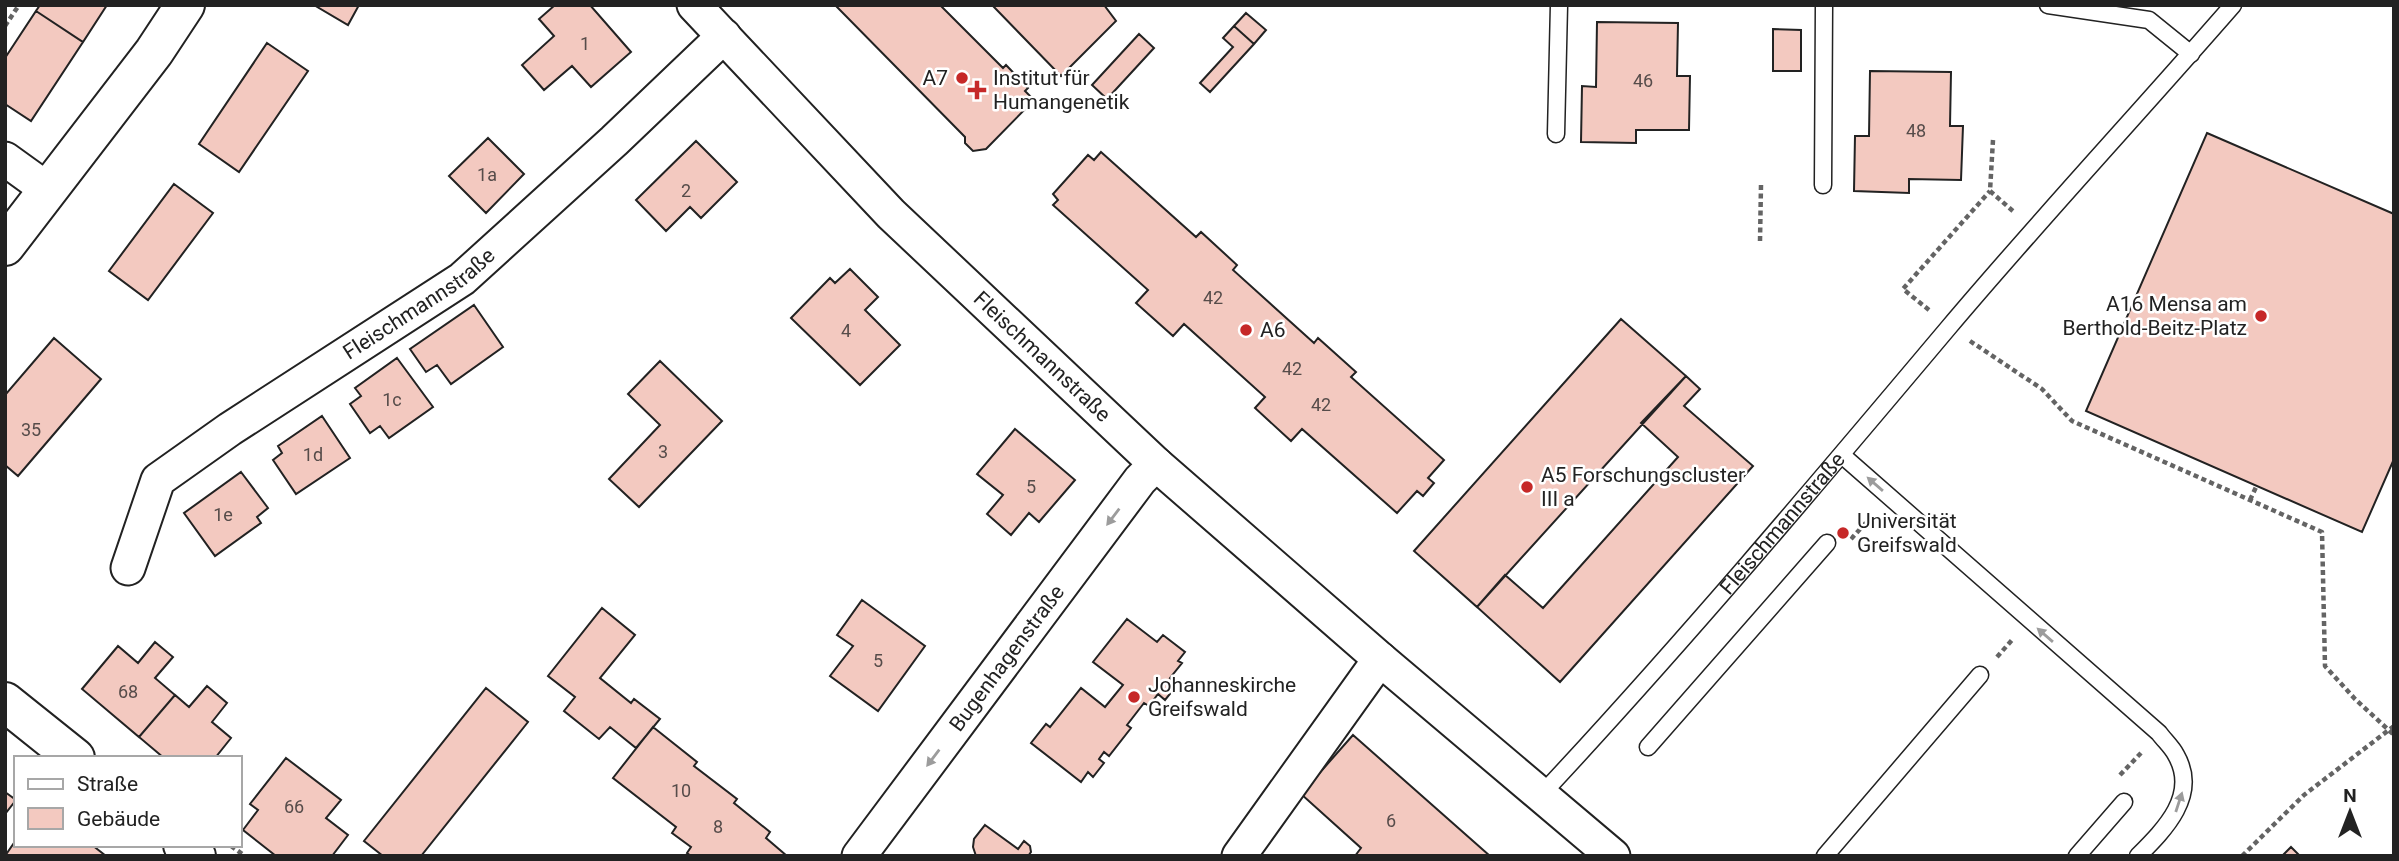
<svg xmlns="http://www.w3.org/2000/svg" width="2399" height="861" viewBox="0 0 2399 861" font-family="Roboto,sans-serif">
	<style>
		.building { fill: #f3c9c0; stroke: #222; stroke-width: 2 }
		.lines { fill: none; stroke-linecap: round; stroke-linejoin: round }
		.lane-casing { stroke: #222; stroke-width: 19 }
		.street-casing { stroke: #222; stroke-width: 37 }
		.secondary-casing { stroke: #222; stroke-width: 42 }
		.path { stroke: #646464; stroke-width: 4.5; stroke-dasharray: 5 3.5; stroke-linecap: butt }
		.lane { stroke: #fff; stroke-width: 16 }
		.street { stroke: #fff; stroke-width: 33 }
		.secondary { stroke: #fff; stroke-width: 38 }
		.oneway { fill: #9c9c9c }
		.poi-dot { fill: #c62828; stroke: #fff; stroke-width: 2.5 }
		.labels { text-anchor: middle; stroke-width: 5; stroke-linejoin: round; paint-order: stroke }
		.number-label { font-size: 18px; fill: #564c4a }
		.poi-label { font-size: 21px; fill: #222; stroke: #fff; text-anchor: start }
		.street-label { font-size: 21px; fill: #222; stroke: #fff }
	</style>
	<rect width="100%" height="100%" fill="#fff"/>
	<!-- building -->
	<path class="building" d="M40,5h67l-24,37 -47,-31z
		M314,5h45l-11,20z
		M555,5h35l41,47 -40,35 -19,-21 -28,24 -22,-25 32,-29 -15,-17z
		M835,5h105l63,63 3,-3 22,23 -3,3 9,9 -48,49 -13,2 -8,-8v-6z
		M992,5h112l12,16 -55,55z
		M36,11l47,31 -52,79 -26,-17v-46z
		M1246,13l20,17 -12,14 -20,-18z
		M1597,22l81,1 -1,53h13l-1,54h-53v13l-55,-1 1,-56 14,1z
		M1234,26l20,18 -44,48 -10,-9 33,-36 -10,-9z
		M1773,29l28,1v41h-28z
		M1139,34l15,14 -47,51 -15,-14z
		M267,43l41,28 -69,101 -40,-28z
		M1870,71l81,1 -1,54h13l-2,54 -52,-1v14l-55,-2 1,-55h14z
		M2207,133l187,81v245l-32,73 -276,-121z
		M488,138l36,36 -38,39 -37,-37z
		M696,141l41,41 -36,36 -11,-11 -24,24 -30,-31z
		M1101,152l95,85 5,-5 36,33 -4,5 81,73 4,-5 38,34 -5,5 93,83 -16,18 6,5 -11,13 -6,-5 -20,22 -95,-84 -11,12 -36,-33 10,-11 -81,-73 -11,12 -37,-33 12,-13 -95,-85 5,-5 -5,-6 35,-39 6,5z
		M174,184l39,29 -65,87 -39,-29z
		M850,269l28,28 -13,13 35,35 -40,40 -69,-67 39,-40 5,5z
		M474,305l29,42 -52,37 -14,-19 -11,7 -16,-23z
		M1621,319l65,57 -209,231 -63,-56z
		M54,338l47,41 -83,97 -13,-11v-70z
		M397,358l36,49 -44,31 -9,-12 -10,7 -20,-29 11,-8 -6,-8z
		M660,361l62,60 -83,86 -30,-28 51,-54 -32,-31z
		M1686,376l14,13 -16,17 69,60 -193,216 -83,-75 28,-32 38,33 135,-151 -37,-34z
		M322,416l28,42 -54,36 -23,-34 9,-7 -4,-7z
		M1015,429l60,51 -36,42 -10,-9 -18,22 -24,-21 16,-19 -26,-21z
		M241,472l27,36 -11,9 4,6 -46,33 -31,-43z
		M862,600l63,46 -47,65 -48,-35 23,-30 -16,-11z
		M602,608l33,27 -35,43 31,25 3,-4 26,20 -24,29 -26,-21 -11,12 -35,-28 11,-14 -27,-21z
		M1127,619l30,23 6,-7 22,17 -7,9 4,2 -12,15 8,6 -13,16 -7,-6 -9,12 -5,-3 -17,22 4,3 -22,28 -5,-4 -5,7 5,4 -11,14 -5,-5 -7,10 -50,-39 15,-19 4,3 31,-39 24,19 18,-22 -30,-23z
		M155,642l18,15 -18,21 20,17 -36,42 -57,-48 36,-43 20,17z
		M207,686l20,17 -15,19 19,16 -16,20h-51l-25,-21 36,-42 14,12z
		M486,688l42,34 -107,134h-38l-19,-15z
		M653,727l44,35 -3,4 43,33 -3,4 36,29 -4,6 21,18h-96l-4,-3 4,-6 -19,-14 4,-6 -63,-49z
		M1353,735l137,121h-135l6,-8 -60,-54z
		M286,758l55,42 -15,18 22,17 -16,21h-56l-33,-26 15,-20 -8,-6z
		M5,792l11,8 -11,14z
		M985,825l33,24 6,-8 6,5 1,6 -3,4h-52l-3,-9 1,-8z
		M16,840v5h76l14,11h-101z
		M2291,847l9,9h-18z"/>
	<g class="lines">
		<!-- lane casing -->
		<g class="lane-casing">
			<g id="lane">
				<path d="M2048,5l101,15 42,34"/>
				<path d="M1556,134l3,-129"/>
				<path d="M1823,185l1,-180"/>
				<path d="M1843,456l316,277c5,7 13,14 17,22 23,40 -11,74 -38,101"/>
				<path d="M1648,747l179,-204"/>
				<path id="s1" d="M1542,794c141,-151 274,-309 407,-467 92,-109 190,-214 284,-322"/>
				<path d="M1825,856l155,-181"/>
				<path d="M2077,856l47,-54"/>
			</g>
		</g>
		<!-- street casing -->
		<g class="street-casing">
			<g id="street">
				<path id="s2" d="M694,5l197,209 265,250 224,195 233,197"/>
				<path d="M5,159l43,31"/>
				<path id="s3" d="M128,568l30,-88 72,-51 232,-150 152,-138 110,-105"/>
				<path id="s4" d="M859,856l281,-376 16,-16"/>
				<path d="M1239,856l141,-197"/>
			</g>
		</g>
		<!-- secondary casing -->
		<g class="secondary-casing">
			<path id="secondary" d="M5,246l149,-194 31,-47
				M5,702l70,56
				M183,845l13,11"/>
		</g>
		<!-- path -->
		<path class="path" d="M5,26l14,-21
			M1993,140l-3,51 24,21
			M1760,241l1,-56
			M1929,310l-26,-21 87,-98
			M1970,341l72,48 30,32 250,111 3,134 30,33 39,36
			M2250,500l7,-15
			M1851,539l22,-24
			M1997,657l15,-17
			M2120,775l21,-22
			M231,846l14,10
			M2242,856l62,-61 90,-69"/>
		<!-- lane -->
		<use href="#lane" class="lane"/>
		<!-- street -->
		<use href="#street" class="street"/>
		<!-- secondary -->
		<use href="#secondary" class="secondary"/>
	</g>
	<!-- one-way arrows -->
	<defs><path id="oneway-solid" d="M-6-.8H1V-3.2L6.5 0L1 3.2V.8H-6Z" transform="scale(1.75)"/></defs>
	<g class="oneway">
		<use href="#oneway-solid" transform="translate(1875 484) rotate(-139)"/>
		<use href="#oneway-solid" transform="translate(1113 517) rotate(127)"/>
		<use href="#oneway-solid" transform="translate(2045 635) rotate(-139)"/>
		<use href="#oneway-solid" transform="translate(933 758) rotate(127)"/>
		<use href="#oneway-solid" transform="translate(2179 802) rotate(-72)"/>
	</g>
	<!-- markers -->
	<g class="poi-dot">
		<circle cx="962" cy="78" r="7"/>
		<path d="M973.5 79.5h7v7h7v7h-7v7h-7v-7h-7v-7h7z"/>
		<circle cx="2261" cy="316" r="7"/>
		<circle cx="1246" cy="330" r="7"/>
		<circle cx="1527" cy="487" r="7"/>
		<circle cx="1843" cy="533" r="7"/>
		<circle cx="1134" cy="697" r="7"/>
	</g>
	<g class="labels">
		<!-- number labels -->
		<g class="number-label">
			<text x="585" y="50">1</text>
			<text x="1643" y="87">46</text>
			<text x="1916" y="137">48</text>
			<text x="487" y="181">1a</text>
			<text x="686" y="197">2</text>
			<text x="1213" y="304">42</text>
			<text x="846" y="337">4</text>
			<text x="1292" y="375">42</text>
			<text x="392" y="406">1c</text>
			<text x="1321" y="411">42</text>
			<text x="31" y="436">35</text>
			<text x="663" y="458">3</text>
			<text x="313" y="461">1d</text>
			<text x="1031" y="493">5</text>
			<text x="223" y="521">1e</text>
			<text x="878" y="667">5</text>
			<text x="128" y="698">68</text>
			<text x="681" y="797">10</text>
			<text x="294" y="813">66</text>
			<text x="1391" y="827">6</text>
			<text x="718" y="833">8</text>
		</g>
		<!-- poi labels -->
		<g class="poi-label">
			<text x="948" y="85" text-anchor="end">A7</text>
			<text x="993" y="85">Institut für<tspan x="993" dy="24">Humangenetik</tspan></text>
			<text x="2247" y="311" text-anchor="end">A16 Mensa am<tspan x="2247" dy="24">Berthold-Beitz-Platz</tspan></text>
			<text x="1260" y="337">A6</text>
			<text x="1541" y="482">A5 Forschungscluster<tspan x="1541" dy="24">III a</tspan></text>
			<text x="1857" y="528">Universität<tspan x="1857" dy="24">Greifswald</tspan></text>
			<text x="1148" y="692">Johanneskirche<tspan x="1148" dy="24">Greifswald</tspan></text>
		</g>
		<!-- street labels -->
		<g class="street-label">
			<text dy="7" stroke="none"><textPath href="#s3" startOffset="408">Fleischmannstraße</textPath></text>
			<text dy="7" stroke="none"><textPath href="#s2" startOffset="495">Fleischmannstraße</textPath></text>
			<text dy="7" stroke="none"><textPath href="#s1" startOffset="362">Fleischmannstraße</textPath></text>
			<text dy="7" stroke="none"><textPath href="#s4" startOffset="247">Bugenhagenstraße</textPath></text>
		</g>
	</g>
	<!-- border -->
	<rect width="2399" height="861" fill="none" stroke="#222222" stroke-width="14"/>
	<!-- legend -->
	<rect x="14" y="756" width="228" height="91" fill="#ffffff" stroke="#a7a7a7" stroke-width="2"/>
	<rect x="28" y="779" width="35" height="10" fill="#ffffff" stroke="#a7a7a7" stroke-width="2"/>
	<text x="77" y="791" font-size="21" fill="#222222">Straße</text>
	<rect x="28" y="808" width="35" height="21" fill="#f3c9c0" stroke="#a7a7a7" stroke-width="2"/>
	<text x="77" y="826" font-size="21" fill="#222222">Gebäude</text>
	<!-- north arrow -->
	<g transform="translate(2350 812)" stroke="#ffffff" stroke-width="5" paint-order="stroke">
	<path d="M0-5L12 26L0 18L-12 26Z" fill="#222222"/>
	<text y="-10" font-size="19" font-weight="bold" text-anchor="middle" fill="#222222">N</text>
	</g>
</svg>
